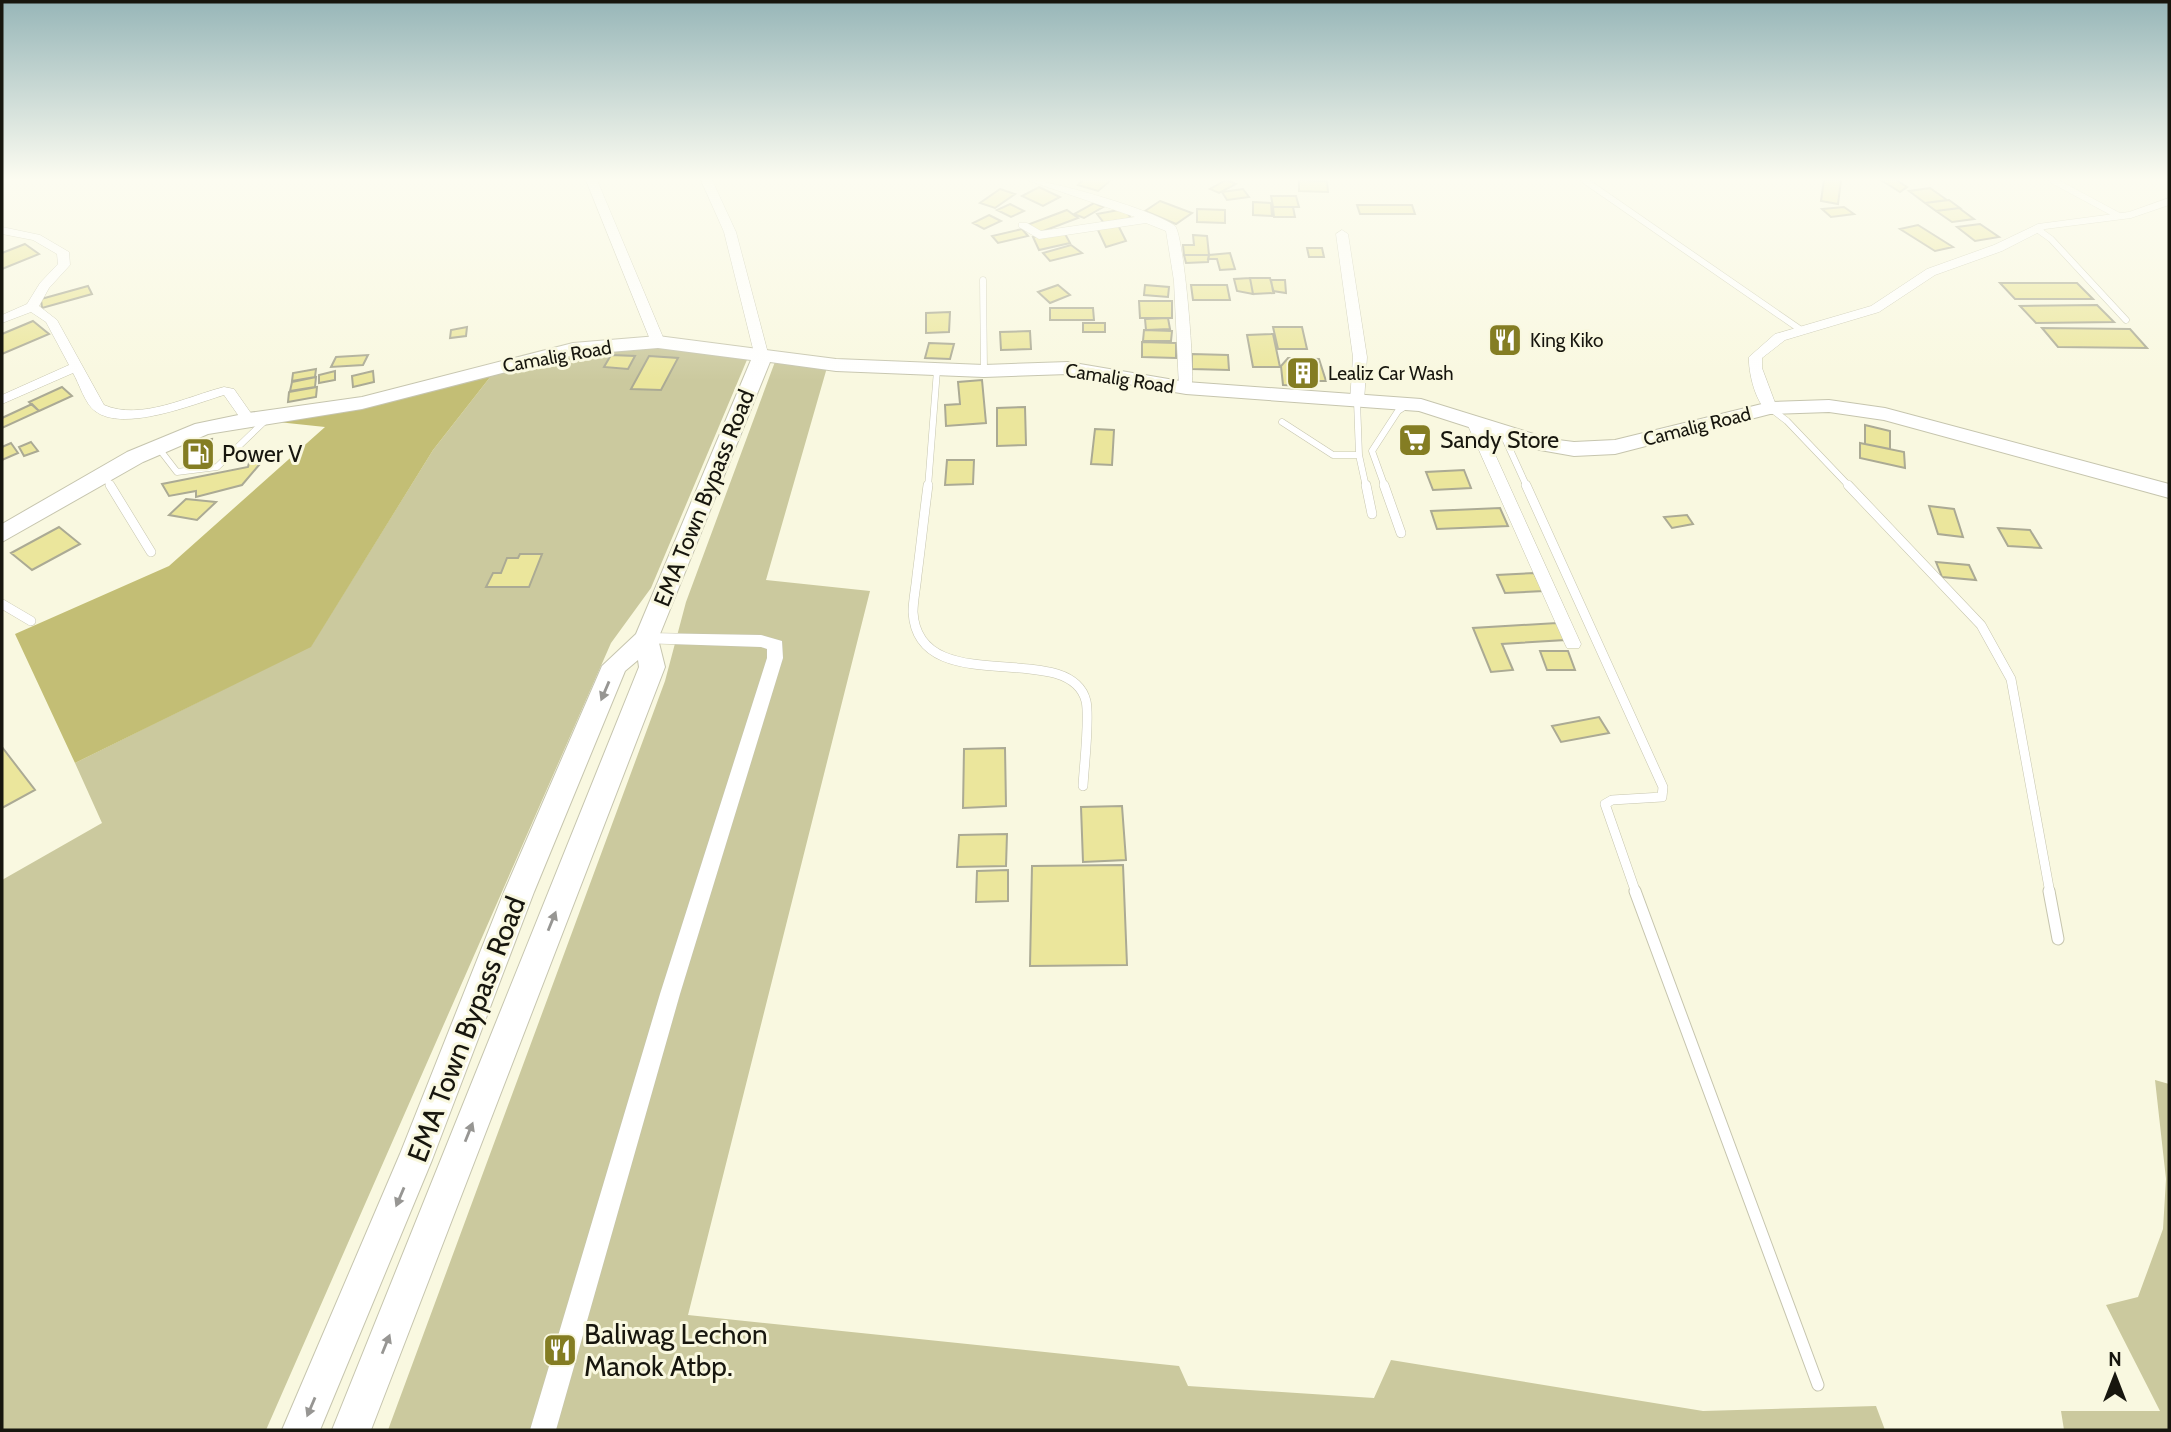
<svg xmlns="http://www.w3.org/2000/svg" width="2171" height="1432" viewBox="0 0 2171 1432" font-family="Cabin,sans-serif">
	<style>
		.green { fill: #cbc99e }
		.forest { fill: #c3be75 }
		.building { fill: #ebe69c; stroke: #abaa94; stroke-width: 2 }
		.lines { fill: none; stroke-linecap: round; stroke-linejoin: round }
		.lane-far2-casing { stroke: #c6c5ae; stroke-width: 7 }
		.lane-far1-casing { stroke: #c6c5ae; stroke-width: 10 }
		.lane-casing { stroke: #c6c5ae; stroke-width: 13 }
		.street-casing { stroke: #c6c5ae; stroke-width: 1 }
		.secondary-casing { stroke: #c6c5ae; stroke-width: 2 }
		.lane-far2 { stroke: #fff; stroke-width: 6 }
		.lane-far1 { stroke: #fff; stroke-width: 9 }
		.lane { stroke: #fff; stroke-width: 11 }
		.street { fill: #fff; fill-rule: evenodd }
		.secondary { fill: #fff; fill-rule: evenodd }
		.oneway { fill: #979693 }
		.labels { text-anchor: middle; stroke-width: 6; stroke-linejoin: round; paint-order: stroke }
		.far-poi-label { font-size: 19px; fill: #17160e; stroke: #f9f8e0; text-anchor: start }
		.far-street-label { font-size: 19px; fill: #17160e; stroke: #f9f8e0 }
		.poi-label { font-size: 23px; fill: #17160e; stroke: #f9f8e0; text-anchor: start }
		.street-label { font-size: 23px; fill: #17160e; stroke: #f9f8e0 }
		.near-street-label { font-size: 28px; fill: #17160e; stroke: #f9f8e0 }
		.near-poi-label { font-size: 28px; fill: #17160e; stroke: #f9f8e0; text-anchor: start }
	</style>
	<rect width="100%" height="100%" fill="#f9f8e0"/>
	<!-- green -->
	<path class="green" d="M632,343l117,12 -98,233 -40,55 -345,787h-264v-550l100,-57 -27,-60 236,-117 122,-196 65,-83z
		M776,359l52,5 -62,216 104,11 -182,724 491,51 9,20 186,12 17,-38 312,51 173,-5 9,24h-1497l277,-749 21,-79z
		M2155,1080l14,4v346h-105l-3,-19h99l-54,-106 32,-8 25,-68 3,-50z"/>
	<!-- forest -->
	<path class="forest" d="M498,367l-65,83 -122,197 -236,116 -60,-129 154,-68 156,-139 -77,-8 114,-16z"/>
	<!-- building -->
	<path class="building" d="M1083,180h28l-13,11 -20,-6z
		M1226,180l10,4 -17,9 -9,-4z
		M1299,180l28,1 1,11 -29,-1z
		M1824,180h17l-3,24 -17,-3z
		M1881,180h15l11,7 -7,5z
		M1039,187l21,10 -17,9 -21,-10z
		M1930,188l17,12 -22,3 -16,-12z
		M1000,189l15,5 -20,14 -15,-5z
		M1243,189l6,8 -22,3 -5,-8z
		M1271,196h25l3,11h-26z
		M1949,200l11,8 -24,3 -11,-8z
		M1160,201l32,12 -16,11 -31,-13z
		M1253,202l18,1 1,13 -19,-1z
		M1094,203l9,4 -19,11 -10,-4z
		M1010,204l14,7 -13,6 -14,-7z
		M1357,205h55l3,9h-55z
		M1273,207h20l2,10h-21z
		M1844,207l10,7 -23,3 -9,-8z
		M1959,208l15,11 -22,3 -16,-11z
		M1124,209l7,9 -27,5 -7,-9z
		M1197,209l28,1v13l-28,-1z
		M1067,210l11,8 -40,15 -11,-8z
		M989,215l12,6 -17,8 -11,-6z
		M1980,224l19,13 -24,4 -18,-14z
		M1118,225l8,16 -20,6 -9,-19z
		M1918,225l35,22 -18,4 -35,-22z
		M1022,229l6,7 -30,7 -6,-7z
		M1064,232l6,11 -31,7 -6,-13z
		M1193,235l14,1 2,19h-25l-1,-10h11z
		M25,244l14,10 -37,15v-16z
		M1071,245l11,8 -32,8 -7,-8z
		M1307,248h15l2,9h-15z
		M1230,253l5,16 -15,1 -3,-11h-9l1,-4z
		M1184,255h25l-1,7 -22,1z
		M1250,278l3,16 -16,-3 -3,-12z
		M1250,278h20l4,15 -21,1z
		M1271,280h14l1,13 -13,-2z
		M2000,283h77l16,16h-78z
		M1058,285l12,10 -20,8 -12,-11z
		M1145,285l24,2 -1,10 -24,-2z
		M1191,285h36l3,15h-37z
		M88,286l4,8 -50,14 -1,-9z
		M1139,301h33v17h-32z
		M2097,305l17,17 -78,1 -16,-17z
		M1050,308h43l1,12h-44z
		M950,312l-1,20 -23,1v-20z
		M1168,318l2,11 -24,1 -1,-11z
		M33,321l16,13 -47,20v-20z
		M1083,323h22v9h-22z
		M467,327l-1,9 -16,2 1,-8z
		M1273,327h29l5,22h-29z
		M2042,328l88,1 17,19 -89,-1z
		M1144,330l28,1 -1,10h-28z
		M1030,331l1,18 -30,1 -1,-18z
		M1273,334l7,33h-27l-6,-32z
		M1142,342l34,1v15l-34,-1z
		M929,343l25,1 -4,15 -25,-1z
		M1192,354l36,1 1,15 -37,-1z
		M368,355l-5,10 -32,2 5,-10z
		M611,355l24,1 -7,13 -24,-2z
		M649,356l29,2 -17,32 -30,-1z
		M1288,358l31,1 7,22h-20l1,5 -24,-1 -2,-19z
		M316,369l-1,8 -23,4 1,-8z
		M335,371v9l-16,3v-8z
		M373,371l1,11 -21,5 -1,-11z
		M316,377l-1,10 -25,4 2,-9z
		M982,380l4,43 -40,3 -1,-21 15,-1 -2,-22z
		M62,387l10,9 -33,15 -10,-9z
		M317,387l-1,10 -28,5 1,-10z
		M32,404l7,7 -37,17v-10z
		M1025,407l1,38 -29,1v-38z
		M1865,425l25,6v18l-25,-5z
		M1095,429l19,1 -2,35 -21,-1z
		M212,439l-5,26 -23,4 5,-26z
		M31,442l7,9 -14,5 -5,-9z
		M11,443l7,10 -16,7v-13z
		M1860,443l44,9 1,16 -45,-10z
		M270,452l-28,33 -46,12v-6l-27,5 -7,-12 86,-17 3,-12z
		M947,460h27l-1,24 -28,1z
		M1464,470l7,18 -38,2 -7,-18z
		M186,499l30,3 -19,18 -28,-5z
		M1929,506l25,3 9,28 -25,-3z
		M1500,508l8,18 -71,3 -6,-18z
		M1687,515l6,9 -21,4 -8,-11z
		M59,527l21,17 -48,26 -21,-17z
		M1998,528l32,2 11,18 -33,-2z
		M520,554h22l-13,33h-43l7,-14h8l6,-15h11z
		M1936,562l33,3 7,15 -34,-3z
		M1534,573l9,18 -38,2 -8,-18z
		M1557,623l8,17 -63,4 11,26 -22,2 -18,-44z
		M1540,651h28l7,19h-28z
		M1599,717l10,16 -48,9 -9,-16z
		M2,747l33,43 -33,18z
		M1005,748l1,58 -43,2 1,-59z
		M1122,806l4,54 -43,2 -2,-55z
		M1007,834l-1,32 -49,1 2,-32z
		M1123,865l4,100 -97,1 2,-100z
		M1008,870v31l-32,1 1,-31z"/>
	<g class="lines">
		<!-- lane-far2 casing -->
		<g class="lane-far2-casing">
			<path id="lane-far2" d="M1584,180l217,150
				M2052,180l67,36
				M2037,229l14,10 75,81
				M983,280l1,91
				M1357,401l2,54 7,32
				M1770,408l17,13 63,66
				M1282,422l51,33h26
				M1501,430l26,57
				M157,446l20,26 40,-5 51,-49
				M104,475l7,12
				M928,487l9,-117
				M1385,487l-13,-36 26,-40 11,-7"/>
		</g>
		<!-- lane-far1 casing -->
		<g class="lane-far1-casing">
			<path id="lane-far1" d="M110,485l41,67
				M928,485c-4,30 -7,60 -11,90 -1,12 -4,26 -4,37 5,90 157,25 173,89 4,17 -2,65 -3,85
				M1366,485l6,29
				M1384,485l17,48
				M1526,485l137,302 -1,10 -50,3 -7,4 31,89
				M1848,485l133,140 30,54 39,214
				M2,604l29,17"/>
		</g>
		<!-- lane casing -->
		<g class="lane-casing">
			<path id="lane" d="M1635,891l183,494
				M2049,891l9,48"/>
		</g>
		<!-- street casing -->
		<g class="street-casing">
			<path id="street" d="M586,180h11l68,162 -2,3h-10l-2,-3z
				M701,180h11l24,52 33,125 -2,3h-10l-2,-3 -31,-125z
				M1027,180c24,0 130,31 148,46 9,9 21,152 16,165h-10l-2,-3 -5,-107 -8,-50 -20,-8 -107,16 -20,-12v-4h8l14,8 94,-14z
				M2169,198v7l-38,13 -86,11 -43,22 -67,24 -56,37 -94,28 -23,18v10l15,40 -7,4c-14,-5 -22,-41 -21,-55l26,-23 96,-28 56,-37 67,-24 44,-21 91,-12z
				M2,227l38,8 29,17 1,13 -21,23 -10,18 18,14 47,85c37,16 84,-9 120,-18l10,2 21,30 -2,3h-10l-19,-27c-30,9 -101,38 -129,16 -10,-7 -16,-28 -22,-38l-71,31v-9l67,-30 -23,-43 -15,-10 -29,11v-8l25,-11 13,-21 18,-19 -1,-10 -24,-14 -31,-6z
				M1342,230l6,4 19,123 -3,44 -7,4 -7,-4 3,-44 -17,-123z
				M1473,417l7,4 101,223 -2,4h-12l-2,-4 -99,-223z
				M646,633l115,2 21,6 1,17 -103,336 -124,436h-26l130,-436 107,-336v-9l-6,-2 -121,-4 -2,-4z"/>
		</g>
		<!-- secondary casing -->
		<g class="secondary-casing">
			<path id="secondary" d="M658,336l178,23 148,6 84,-3 118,20 235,17 129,40 24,3 41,-2 155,-38 59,-2 56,8 284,76v14l-285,-78 -55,-8 -59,2 -155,40 -41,2 -34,-6 -121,-39 -233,-17 -118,-20 -84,3 -148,-6 -66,-9 -112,277 7,28 -294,763h-39l307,-763 -1,-7 -13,11 -91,221 -102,268 -112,270h-38l118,-276 104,-262 98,-226 34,-32 115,-274 -93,-12 -85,7 -211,54 -154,25 -65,28 -141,80v-18l125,-72 68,-28 53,-11 114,-16 211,-54z"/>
		</g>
		<!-- lane-far2 -->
		<use href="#lane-far2" class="lane-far2"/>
		<!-- lane-far1 -->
		<use href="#lane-far1" class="lane-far1"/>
		<!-- lane -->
		<use href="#lane" class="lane"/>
		<!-- street -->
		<use href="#street" class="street"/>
		<!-- secondary -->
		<use href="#secondary" class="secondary"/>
	</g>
	<!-- one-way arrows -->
	<defs><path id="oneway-solid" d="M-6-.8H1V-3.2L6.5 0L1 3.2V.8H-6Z" transform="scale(1.75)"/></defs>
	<g class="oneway">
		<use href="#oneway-solid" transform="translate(605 691) rotate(113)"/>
		<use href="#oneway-solid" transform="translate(552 921) rotate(-68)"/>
		<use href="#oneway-solid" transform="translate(469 1132) rotate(-68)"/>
		<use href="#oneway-solid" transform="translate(400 1197) rotate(113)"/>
		<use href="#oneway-solid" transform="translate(386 1344) rotate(-68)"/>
		<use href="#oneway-solid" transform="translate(311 1407) rotate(113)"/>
	</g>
	<!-- sky -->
	<linearGradient id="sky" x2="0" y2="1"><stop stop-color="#97b6b8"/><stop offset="0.47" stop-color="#fcfcf1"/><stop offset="1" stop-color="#fcfcf1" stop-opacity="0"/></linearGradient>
	<rect width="2171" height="381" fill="url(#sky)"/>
	<!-- icons -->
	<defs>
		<g id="restaurant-square" transform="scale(1.75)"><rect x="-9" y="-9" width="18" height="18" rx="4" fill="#847d23" stroke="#f9f8e0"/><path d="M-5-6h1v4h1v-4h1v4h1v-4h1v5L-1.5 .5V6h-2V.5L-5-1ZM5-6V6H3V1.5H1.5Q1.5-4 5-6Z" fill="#fff"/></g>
		<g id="building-square" transform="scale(1.75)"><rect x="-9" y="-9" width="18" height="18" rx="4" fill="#847d23" stroke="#f9f8e0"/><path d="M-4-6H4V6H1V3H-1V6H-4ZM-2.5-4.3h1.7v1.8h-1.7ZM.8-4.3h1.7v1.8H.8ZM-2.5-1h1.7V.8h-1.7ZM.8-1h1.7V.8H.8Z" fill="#fff"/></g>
		<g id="supermarket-square" transform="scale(1.75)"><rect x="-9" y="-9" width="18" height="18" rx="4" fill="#847d23" stroke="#f9f8e0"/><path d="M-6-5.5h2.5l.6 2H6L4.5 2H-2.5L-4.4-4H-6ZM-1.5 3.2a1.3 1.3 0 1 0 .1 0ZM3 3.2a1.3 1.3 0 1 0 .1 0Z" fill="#fff"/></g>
		<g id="fuel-square" transform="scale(1.75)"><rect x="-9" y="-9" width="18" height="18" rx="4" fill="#847d23" stroke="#f9f8e0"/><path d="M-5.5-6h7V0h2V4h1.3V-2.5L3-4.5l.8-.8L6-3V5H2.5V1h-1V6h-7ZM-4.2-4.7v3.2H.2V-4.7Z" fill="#fff"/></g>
	</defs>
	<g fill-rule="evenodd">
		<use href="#restaurant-square" x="1505" y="340"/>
		<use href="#building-square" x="1303" y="373"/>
		<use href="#supermarket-square" x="1415" y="440"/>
		<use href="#fuel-square" x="198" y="454"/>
		<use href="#restaurant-square" x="560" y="1350"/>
	</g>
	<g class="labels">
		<!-- far-poi labels -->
		<g class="far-poi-label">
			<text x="1530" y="347">King Kiko</text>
			<text x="1328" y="380">Lealiz Car Wash</text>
		</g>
		<!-- far-street labels -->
		<g class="far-street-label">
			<text transform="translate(557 356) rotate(-10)" y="7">Camalig Road</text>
			<text transform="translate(1120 378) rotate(9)" y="7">Camalig Road</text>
			<text transform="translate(1697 426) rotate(-14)" y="7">Camalig Road</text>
		</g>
		<!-- poi labels -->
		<g class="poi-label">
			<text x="1440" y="448">Sandy Store</text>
			<text x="222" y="462">Power V</text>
		</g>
		<!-- street labels -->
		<g class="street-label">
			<text transform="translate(704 498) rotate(-68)" y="8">EMA Town Bypass Road</text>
		</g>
		<!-- near-street labels -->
		<g class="near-street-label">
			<text transform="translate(466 1029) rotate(-69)" y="10">EMA Town Bypass Road</text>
		</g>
		<!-- near-poi labels -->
		<g class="near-poi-label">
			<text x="584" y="1344">Baliwag Lechon<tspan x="584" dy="32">Manok Atbp.</tspan></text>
		</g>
	</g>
	<!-- border -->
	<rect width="2171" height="1432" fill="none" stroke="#17160e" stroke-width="7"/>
	<!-- north arrow -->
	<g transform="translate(2115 1376)" stroke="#f9f8e0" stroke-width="5" paint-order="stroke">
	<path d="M0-5L12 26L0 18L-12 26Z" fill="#17160e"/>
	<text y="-10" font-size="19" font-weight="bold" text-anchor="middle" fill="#17160e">N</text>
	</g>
</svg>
